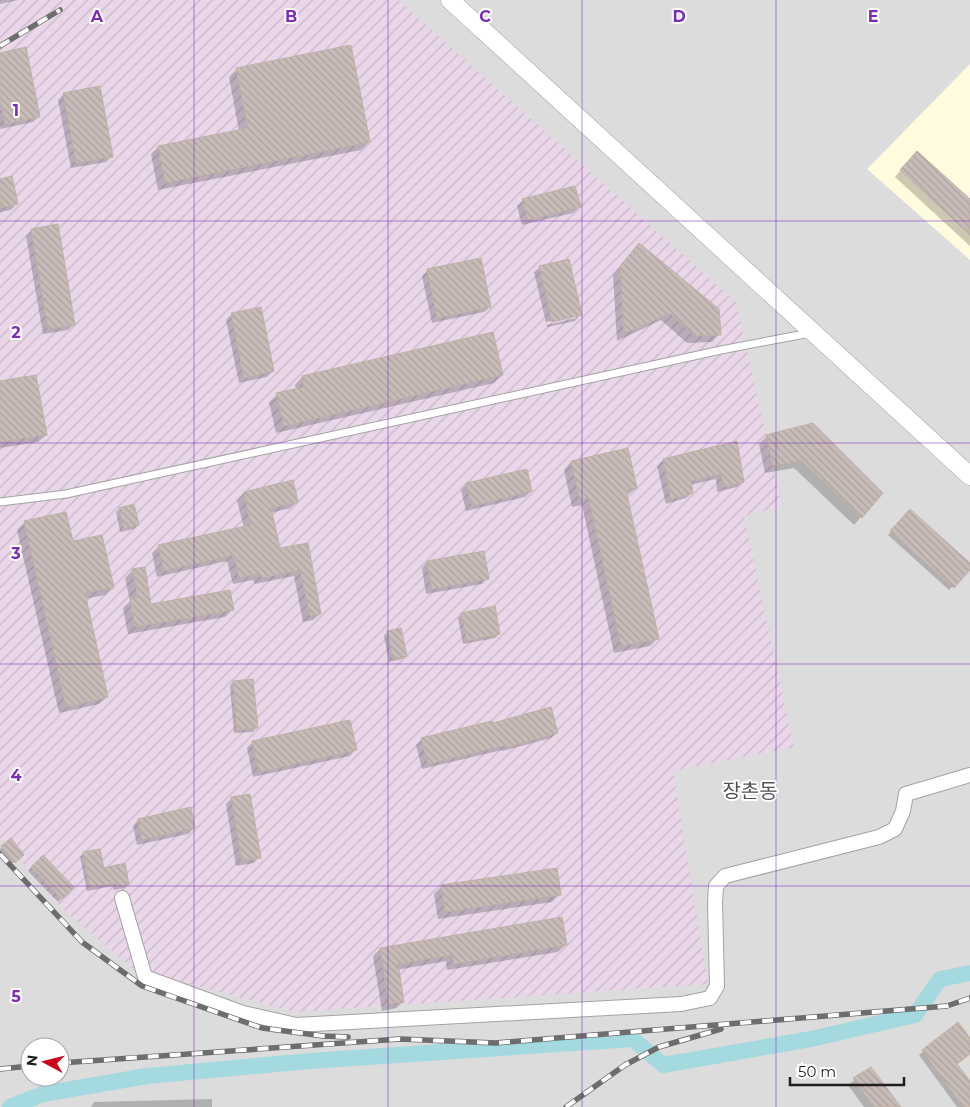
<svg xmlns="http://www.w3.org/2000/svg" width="970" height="1107" viewBox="0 0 970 1107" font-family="Montserrat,'Noto Sans KR',sans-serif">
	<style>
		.residential { fill: #dddcdc; fill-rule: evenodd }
		.industrial { fill: url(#industrial-furrows) }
		.education { fill: #fffbdf }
		.shadow { fill: #0003; fill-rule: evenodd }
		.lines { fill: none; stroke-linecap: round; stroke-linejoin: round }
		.canal { stroke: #a4dadf; stroke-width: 16 }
		.building { fill: url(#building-back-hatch); stroke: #c2afa7 }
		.service-casing { stroke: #a3a3a3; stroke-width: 9 }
		.minor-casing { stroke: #a3a3a3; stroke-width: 16 }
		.tertiary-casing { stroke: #a3a3a3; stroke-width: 19 }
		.service { stroke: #fff; stroke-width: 7 }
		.minor { stroke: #fff; stroke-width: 14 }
		.tertiary { stroke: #fff; stroke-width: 18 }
		.rail-casing { stroke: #6d6d6d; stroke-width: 5.5 }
		.rail { stroke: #fff; stroke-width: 4; stroke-dasharray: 11; stroke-linecap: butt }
		.grid { fill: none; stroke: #7b2cbf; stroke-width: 1; stroke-opacity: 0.55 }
		.labels { text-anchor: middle; stroke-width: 4; stroke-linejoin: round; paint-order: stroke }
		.quarter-label { font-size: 20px; fill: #525252; stroke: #fff }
		.grid-label { font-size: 16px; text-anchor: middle; font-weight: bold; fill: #7b2cbf; stroke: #fff; stroke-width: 4; stroke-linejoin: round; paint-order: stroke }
	</style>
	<defs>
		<pattern id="industrial-furrows" width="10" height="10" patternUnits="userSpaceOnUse" patternTransform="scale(1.25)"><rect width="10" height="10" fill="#e9d6e8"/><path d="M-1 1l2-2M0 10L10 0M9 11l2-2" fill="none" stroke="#c7b7c7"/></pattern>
		<pattern id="building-back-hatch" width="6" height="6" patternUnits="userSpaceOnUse" patternTransform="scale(1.25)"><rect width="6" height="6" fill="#c8bcb8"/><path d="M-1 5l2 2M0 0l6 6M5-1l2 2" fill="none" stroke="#aba19e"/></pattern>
	</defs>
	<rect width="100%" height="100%" fill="#f0ebe5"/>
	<!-- residential -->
	<path class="residential" d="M0,0h970v1107h-970zM30,1047h30v30h-30z"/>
	<!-- industrial -->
	<path class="industrial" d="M0,0h398l338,302 46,204 -38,10 50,231 -121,24 35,213 -413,28 -162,-43 -71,-61 -62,-71z"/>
	<!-- education -->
	<path class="education" d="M970,64v196l-103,-91z"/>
	<!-- shadow -->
	<path class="shadow" d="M0,0h18l-18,4z
		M0,54l39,62 -6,6 -33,7z
		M237,69l132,73 -8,8 -203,40 -7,-36 7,-7 81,-16 -10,-54z
		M64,94l48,62 -6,6 -35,6 -13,-68z
		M911,158l59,43v45l-75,-69z
		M0,180l16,24 -5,6 -11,2z
		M523,200l56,7 -6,6 -51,12 -5,-19z
		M32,230l42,94 -6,6 -25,4 -17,-98z
		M639,244l80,90 -7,8 -25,1 -26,-23 -44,21 -4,-66z
		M540,267l40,48 -5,6 -28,6 -13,-55zM576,315v3l-29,7 -1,-3z
		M428,270l62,37 -6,5 -52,11 -10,-47z
		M232,314l41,57 -6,6 -28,6 -13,-63z
		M502,375l-8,8 -218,50 -7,-31 8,-7 19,-5 -1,-5 7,-8z
		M0,383l46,52 -8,7 -38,6z
		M767,436l114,57 -27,32 -60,-57 -29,5 -6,-29z
		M736,443l7,39 -6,5 -20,5 -1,-13 -26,6 2,8 -6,5 -20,6 -9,-38 6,-6z
		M571,462l65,26 -10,8 32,142 -8,8 -36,7 -32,-148 -10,2 -8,-37z
		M292,482l5,20 -7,6 -19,5 8,36 28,-5 13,70 -7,6 -10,2 -9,-46 -39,8 -2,-4 -20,4 -6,-23 -70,16 -5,-24 7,-7 85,-18 -7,-28 7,-7z
		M467,484l64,7 -6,6 -59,14 -5,-21z
		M120,509l18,16 -4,4 -14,3 -4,-20z
		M910,511l60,53v4l-21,22 -61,-55z
		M25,522l87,66 -7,7 -20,4 22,98 -8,7 -40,9 -42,-183z
		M427,562l60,16 -5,6 -56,10 -4,-26z
		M133,570l17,35 83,4 -8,8 -97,17 -5,-26 7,-7 -5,-23z
		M462,614l37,20 -4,4 -32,6 -5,-26z
		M387,632l19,24 -4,3 -13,3 -5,-26z
		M233,682l23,46 -3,4 -19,1 -4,-47z
		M557,733l-6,5 -49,13v-1l-80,19 -6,-24 6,-6z
		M253,742l102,8 -5,6 -97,21 -6,-29z
		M232,798l27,59 -5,6 -18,3 -10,-62z
		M138,820l56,8 -6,6 -51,11 -4,-19z
		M10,840l9,18 -9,7 -10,-13v-3z
		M84,853l19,16 25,15 -4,4 -10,2 -1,-4 -26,5 -7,-34z
		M43,857l29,30 -14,15 -30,-31z
		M442,886l118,8 -8,8 -114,17 -4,-25z
		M565,945l-7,7 -111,18 -1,-9 -49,9 6,32 -7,6 -14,3 -9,-55 7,-7z
		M958,1024l12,16v13l-14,11 14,19v24h-13l-38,-52z
		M871,1068l28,39h-35l-16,-22z
		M212,1099v8h-121l3,-5z"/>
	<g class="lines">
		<!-- canal -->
		<path class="canal" d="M10,1107l33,-13 104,-18 163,-15 323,-22 30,26 148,-26 104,-24 25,-36 30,-6"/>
	</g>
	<!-- building -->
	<path class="building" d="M351,45l19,97 -205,41 -7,-37 90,-18 -12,-60z
		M26,47l14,70 -35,7 -5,-24v-47z
		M100,86l13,71 -37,6 -13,-70z
		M917,151l53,48v36l-70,-65z
		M12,176l6,28 -18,4v-29z
		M575,186l6,21 -53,13 -6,-21z
		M58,224l17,101 -27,4 -17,-100z
		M639,243l80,66 2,26 -26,1 -25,-23 -46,21 -4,-68z
		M481,258l10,49 -54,11 -10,-49z
		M569,259l13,56 -30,7 -13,-56z
		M261,307l13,64 -30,7 -13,-65z
		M493,332l10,43 -219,51 -8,-33 28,-6 -2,-11z
		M36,375l11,60 -47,7v-61z
		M813,423l70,70 -21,25 -60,-57 -29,5 -7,-31z
		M737,441l7,41 -21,5 -2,-13 -30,7 2,12 -22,6 -8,-40z
		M628,448l9,40 -11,2 33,149 -38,7 -32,-148 -9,2 -9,-39z
		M527,469l5,22 -60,15 -6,-23z
		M293,480l5,22 -27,6 9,40 28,-5 13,71 -11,2 -10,-46 -38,8 -3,-4 -20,4 -5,-23 -70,16 -6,-26 93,-20 -7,-33z
		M134,504l5,21 -15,4 -5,-21z
		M910,509l60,54v7l-16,18 -64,-57z
		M66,512l7,29 29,-6 12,53 -29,5 23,104 -42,10 -42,-186z
		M484,551l5,28 -57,10 -5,-28z
		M145,567l6,37 79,-14 4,20 -99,17 -5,-28 8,-2 -6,-28z
		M495,606l5,28 -33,7 -6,-28z
		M401,628l6,28 -14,3 -6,-28z
		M253,679l5,49 -21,2 -4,-49z
		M551,707l7,26 -50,14 -1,-2 -79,19 -7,-26 71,-17 1,2z
		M350,720l7,30 -98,22 -7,-31z
		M250,794l11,64 -19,3 -11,-64z
		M191,807l4,21 -53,12 -4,-21z
		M11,838l13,17 -9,8 -14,-17z
		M100,849l4,19 21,-5 4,22 -12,2 -1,-4 -26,5 -7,-36z
		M43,855l31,32 -12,12 -31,-32z
		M557,868l4,27 -116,17 -4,-27z
		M562,917l5,28 -113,19 -2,-9 -54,9 6,38 -15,2 -9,-56z
		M958,1022l12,16v16l-13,10 13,17v26h-7l-41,-57z
		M871,1067l30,40h-27l-21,-29z"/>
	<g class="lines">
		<!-- service casing -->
		<g class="service-casing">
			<path id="service" d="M0,502l66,-8 655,-144 89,-17"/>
		</g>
		<!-- minor casing -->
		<g class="minor-casing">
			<path id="minor" d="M122,898l23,79 98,36 53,12 385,-21 29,-6 7,-12 -2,-83 1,-17 9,-10 154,-39 16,-8 8,-18 3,-17 64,-19"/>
		</g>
		<!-- tertiary casing -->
		<g class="tertiary-casing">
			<path id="tertiary" d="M450,0l520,476"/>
		</g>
		<!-- service -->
		<use href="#service" class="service"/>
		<!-- minor -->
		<use href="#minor" class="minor"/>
		<!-- tertiary -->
		<use href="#tertiary" class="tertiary"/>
		<!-- rail casing -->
		<g class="rail-casing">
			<path id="rail" d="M0,46l60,-36
				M0,854l82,88 60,44 120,42 61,8 25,1
				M60,1063l340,-24 96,4 451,-37 23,-8
				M0,1069l30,-3
				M566,1107l59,-42 34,-18 62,-18"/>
		</g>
		<!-- rail -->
		<use href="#rail" class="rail"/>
	</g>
	<!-- grid -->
	<path class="grid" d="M194,0v1107M388,0v1107M582,0v1107M776,0v1107M0,221h970M0,443h970M0,664h970M0,886h970"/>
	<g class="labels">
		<!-- quarter labels -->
		<g class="quarter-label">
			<text x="750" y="798">장촌동</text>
		</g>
	</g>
	<g class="grid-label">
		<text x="97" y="22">A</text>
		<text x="291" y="22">B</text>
		<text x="485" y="22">C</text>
		<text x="679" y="22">D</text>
		<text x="873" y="22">E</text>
		<text x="16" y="116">1</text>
		<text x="16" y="338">2</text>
		<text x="16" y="559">3</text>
		<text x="16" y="781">4</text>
		<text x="16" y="1002">5</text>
	</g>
	<!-- north arrow -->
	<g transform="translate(45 1062) rotate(277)"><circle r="24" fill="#ffffff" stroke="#a5a5a5"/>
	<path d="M0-4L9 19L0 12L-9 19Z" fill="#ce001c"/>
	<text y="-8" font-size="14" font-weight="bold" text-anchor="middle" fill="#1f1f1f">N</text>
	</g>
	<!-- scale -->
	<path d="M790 1077v8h114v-8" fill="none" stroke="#1f1f1f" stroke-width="2.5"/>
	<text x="798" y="1077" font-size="15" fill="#1f1f1f" stroke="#ffffff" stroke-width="4" paint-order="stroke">50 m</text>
</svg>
